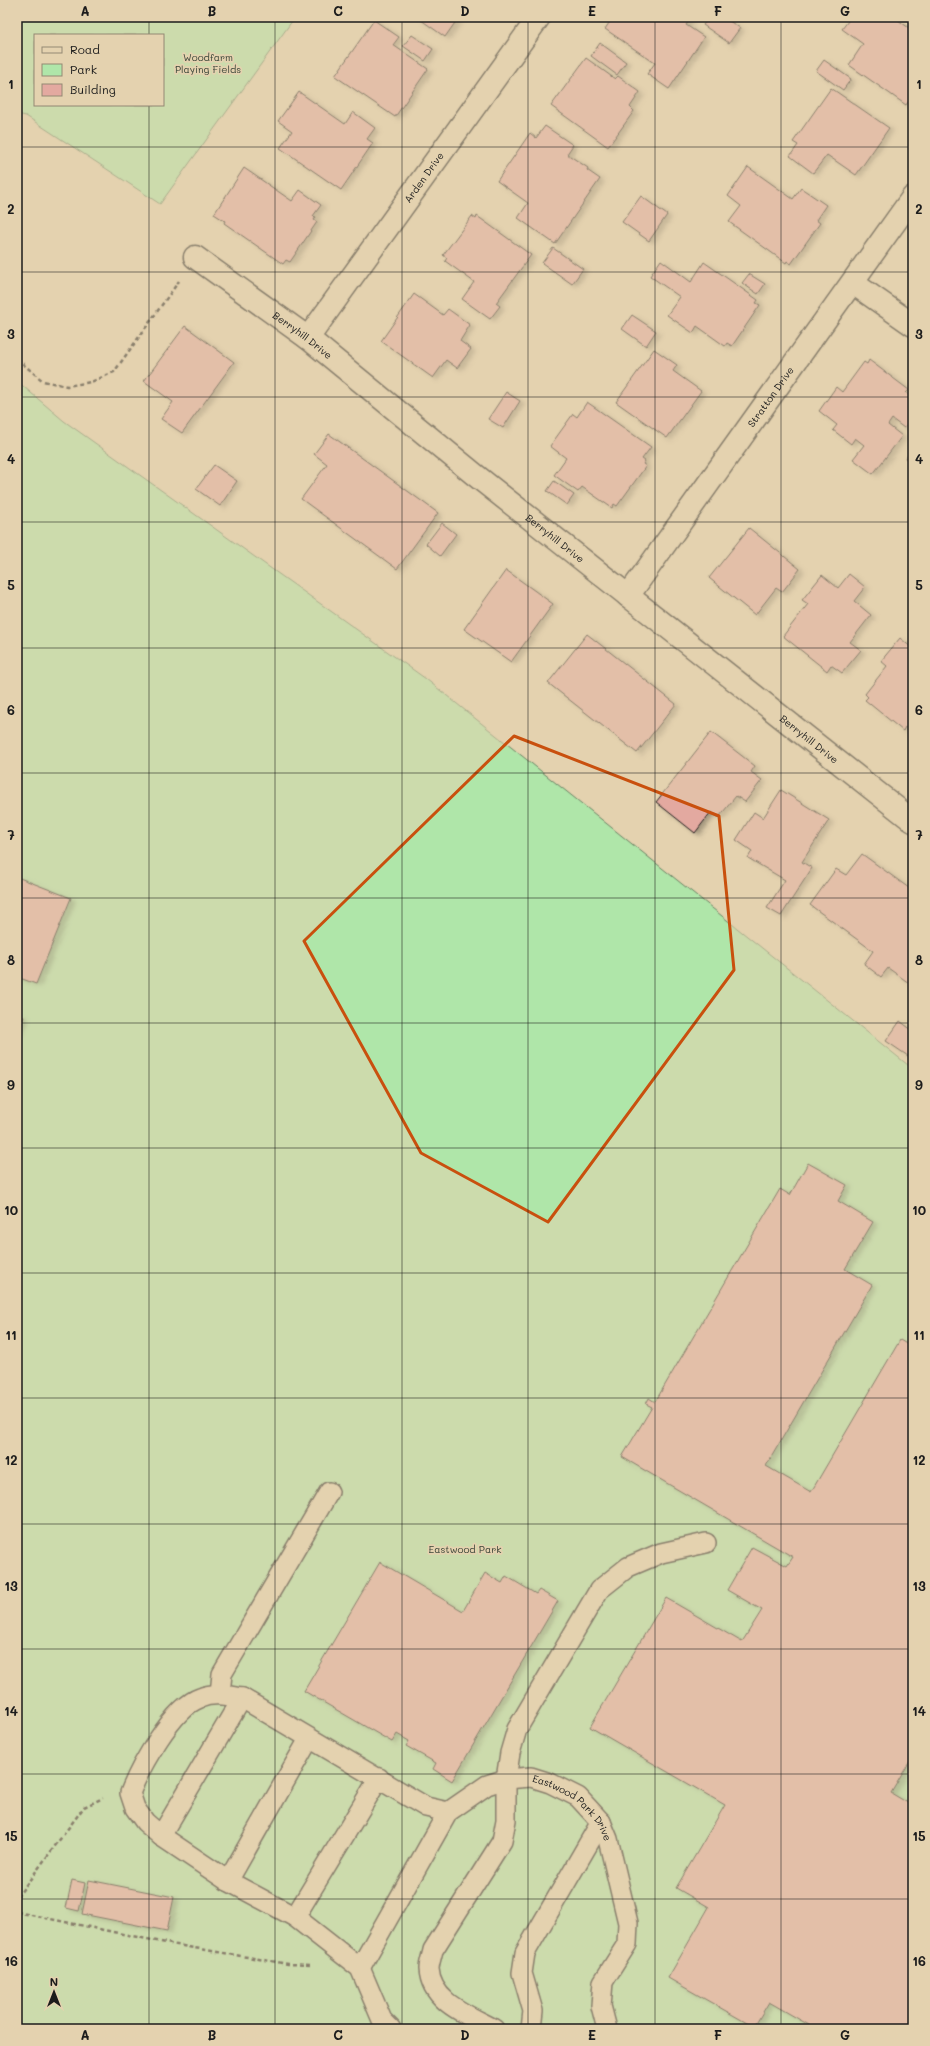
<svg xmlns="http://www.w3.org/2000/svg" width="930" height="2046" viewBox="0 0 930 2046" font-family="Mali,sans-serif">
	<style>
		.green { fill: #afe6a9; stroke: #668162; fill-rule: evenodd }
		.building { fill: #e3a9a0; stroke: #1c1c1c; filter: url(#shadow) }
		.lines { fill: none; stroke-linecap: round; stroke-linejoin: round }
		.lane-casing { stroke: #1c1c1c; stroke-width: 22 }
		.street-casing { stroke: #1c1c1c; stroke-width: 25 }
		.path { stroke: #1c1c1c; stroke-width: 2.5; stroke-dasharray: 4 3; stroke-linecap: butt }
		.lane { stroke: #e4d2af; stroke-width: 19 }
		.street { stroke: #e4d2af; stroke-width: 22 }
		.marked { fill: none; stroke: #c9500e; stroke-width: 3; stroke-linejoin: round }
		.grid { fill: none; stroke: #1c1c1c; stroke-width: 1; stroke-opacity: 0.55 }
		.labels { text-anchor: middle; stroke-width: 3.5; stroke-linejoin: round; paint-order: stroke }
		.park-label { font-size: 10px; fill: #394438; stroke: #e4d2af }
		.street-label { font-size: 10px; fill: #1c1c1c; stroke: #e4d2af }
		.neatline { fill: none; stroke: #1c1c1c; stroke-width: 1.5 }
		.grid-label { font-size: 13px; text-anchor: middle; font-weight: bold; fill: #1c1c1c }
	</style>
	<defs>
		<filter id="shadow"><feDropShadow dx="4.5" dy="2.5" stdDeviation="2" flood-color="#0004"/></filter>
	</defs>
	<rect width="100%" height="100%" fill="#e4d2af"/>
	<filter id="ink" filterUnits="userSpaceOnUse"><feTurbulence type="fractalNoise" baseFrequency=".025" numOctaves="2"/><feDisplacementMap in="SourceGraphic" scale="8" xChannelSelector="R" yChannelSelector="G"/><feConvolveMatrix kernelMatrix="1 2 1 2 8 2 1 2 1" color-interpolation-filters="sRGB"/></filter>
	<g filter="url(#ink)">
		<!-- green -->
		<path class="green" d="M17,17h278l-135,187 -134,-88 -9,-2zM35,35h128v70h-128z
			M17,381l47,40 362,258 487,390v960h-896z"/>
		<!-- building -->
		<path class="building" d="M417,17h42l-14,20z
			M613,17h78l-5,8 18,12 -35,52 -22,-15 8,-11 -50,-34z
			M709,17h14l17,11 -11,15 -26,-18z
			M851,17h43l19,14 -2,7 2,1v56l-7,10 -57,-40 14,-21 -21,-15z
			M374,20l25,17 -6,8 35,24 -33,48 -60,-41z
			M412,35l21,14 -8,12 -22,-15z
			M600,43l26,19 -9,13 -26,-19z
			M586,58l29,21 3,-3 22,16 -10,15 4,4 -26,36 -57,-41z
			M824,60l27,19 -8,11 -27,-19z
			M831,88l58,40 -33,47 -29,-20 -14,18 -23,-17 8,-11 -5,-3z
			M299,92l46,32 8,-12 22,16 -8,11 6,4 -32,47 -61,-42 12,-17 -14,-10z
			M545,126l28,19 -6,9 21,14 -1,2 13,9 -45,65 -37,-26 10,-15 -31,-22 33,-48 6,5z
			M748,167l45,32 8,-11 25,17 -10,15 4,3 -29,41 -4,-3 -1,2 -57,-41 12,-16 -13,-10z
			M244,168l48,33 8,-11 21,15 -8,11 3,1 -2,3 3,2 -27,40 -4,-2 -3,4 -59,-41 1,-2 -11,-7z
			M641,196l26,19 -18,26 -27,-19z
			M472,216l4,3 1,-3 54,39 -35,48 4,3 -10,13 -28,-20 12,-17 -29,-21 2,-3 -4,-3z
			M553,248l30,21 -11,15 -30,-21z
			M661,260l30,22 13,-20 54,38 -2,3 4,2 -28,41 -5,-3 -2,3 -28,-20 -4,7 -26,-18 13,-18 -30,-21z
			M749,274l16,10 -7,10 -16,-11z
			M414,294l29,21 5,-6 22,16 -10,16 11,8 -14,19 -11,-8 -13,18 -52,-37z
			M632,315l24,16 -10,15 -24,-17z
			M185,326l49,36 -52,71 -21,-14 12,-17 -29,-21z
			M654,349l23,16 -4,6 28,20 -34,47 -51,-36z
			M869,360l40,30 -3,3 4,3 -2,2 5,4v14l-9,12 -12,-9 -4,6 14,11 -29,38 -20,-15 11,-14 -9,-7 -4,6 -18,-14 4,-5 -18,-14 17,-24 6,5 22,-30 3,2z
			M506,392l14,9 -17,27 -15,-9z
			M587,402l64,45 -9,12 3,2 -2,3 3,2 -29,40 -3,-2 -2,4 -30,-21 -4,5 -24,-17 12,-17 -16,-12 23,-32 4,3z
			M329,434l109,79 -41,56 -96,-70 26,-35 -13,-10z
			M913,448v15l-7,-5z
			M214,465l23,16 -17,25 -24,-17z
			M554,481l20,14 -7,10 -20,-14z
			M442,523l14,11 -16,22 -14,-12z
			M749,528l51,41 -18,23 -6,-4 -21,27 -46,-37z
			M506,570l47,34 -42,58 -47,-33z
			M849,574l16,13 -11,14 17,14 -21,27 11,8 -19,23 -11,-8 -4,6 -44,-35 25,-32 -6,-4 20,-25 16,13z
			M587,634l89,70 -39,49 -89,-70z
			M900,638l13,11v81l-3,-3 -2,2 -3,-2 -2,4 -38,-31 3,-3 -3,-3 22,-28 -6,-5z
			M711,732l44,34 -4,6 11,8 -17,22 -9,-6 -17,21 -8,-5 -16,21 -39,-31z
			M781,790l48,30 -27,42 10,6 -31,48 -14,-8 18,-28 -37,-22 4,-7 -16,-11 18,-28 9,6z
			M862,854l51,37v86l-4,6 -21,-15 -7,9 -17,-13 9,-13 -63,-46 26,-36 10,6z
			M17,877l54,21 -35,86 -19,-7z
			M17,1014l7,3 -7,17z
			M900,1021l13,10v25l-2,2 -25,-17z
			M808,1163l39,22 -9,16 35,21 -28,47 27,16 -106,181 45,26 89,-152 13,8v408l-22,37 22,13v223h-106l2,-4 -40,-23 -15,25 -86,-49 41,-71 -33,-19 49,-83 -135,-78 76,-129 76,44 20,-32 -35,-20 25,-43 35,19 6,-9 -171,-100 30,-50 -6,-3 3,-6 6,4 125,-213 10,6z
			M380,1562l83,49 22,-38 17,10 4,-7 30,18 3,-4 19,11 -106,180 -19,-12 3,-6 -30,-17 3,-5 -12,-7 -5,8 -88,-51z
			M72,1880l13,3 -6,28 -13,-3z
			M89,1880l85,17 -7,34 -85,-17z"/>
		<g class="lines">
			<!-- lane casing -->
			<g class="lane-casing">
				<g id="lane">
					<path d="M220,1694l2,-20 107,-182"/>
					<path d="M161,1836l81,-138"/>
					<path d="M228,1881l81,-142"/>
					<path d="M295,1917l84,-139"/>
					<path id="s1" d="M360,1968l88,-156 39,-27 19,-6 25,-2 19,6 28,14 23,25 7,17 20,84 -1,21 -24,38 -2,24 6,23"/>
					<path d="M391,2029l-9,-9 -22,-52 -65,-51 -67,-36 -67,-45 -16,-14 -10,-14 -5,-15c10,-26 43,-86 70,-95 14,-6 28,-2 42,0l184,109 22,5"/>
					<path d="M494,2029c-25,-14 -63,-26 -65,-60 0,-6 3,-13 4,-19l69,-109 4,-21v-41l4,-26 7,-24 82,-139 29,-23 33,-14 45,-10"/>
					<path d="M531,2029l2,-18 -11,-38 3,-20 76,-131"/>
				</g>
			</g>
			<!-- street casing -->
			<g class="street-casing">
				<g id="street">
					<path id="s2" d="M195,257l113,81 166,136 439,347"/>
					<path d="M853,283l60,42"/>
					<path id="s3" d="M308,338l231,-321"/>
					<path id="s4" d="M628,596l285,-399"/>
				</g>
			</g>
			<!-- path -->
			<path class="path" d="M17,359l26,22 24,5 24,-4 23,-10 65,-91
				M17,1897l67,-90 19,-9
				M17,1912l154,32 117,20 23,1"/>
			<!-- lane -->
			<use href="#lane" class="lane"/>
			<!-- street -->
			<use href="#street" class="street"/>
		</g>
	</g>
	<!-- marked area -->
	<path d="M0 0H930V2046H0ZM514,736l205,80 15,154 -186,252 -127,-69 -117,-212z" fill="#e4d2af" fill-opacity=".55" fill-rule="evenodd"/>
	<path class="marked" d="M514,736l205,80 15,154 -186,252 -127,-69 -117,-212z"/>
	<!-- grid -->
	<path class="grid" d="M149,17v18M275,17v2012M402,17v2012M528,17v2012M655,17v2012M781,17v2012M149,105v1924M17,147h896M17,272h896M17,397h896M17,522h896M17,648h896M17,773h896M17,898h896M17,1023h896M17,1148h896M17,1273h896M17,1398h896M17,1524h896M17,1649h896M17,1774h896M17,1899h896"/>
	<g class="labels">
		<!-- park labels -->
		<g class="park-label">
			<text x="208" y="61">Woodfarm<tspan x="208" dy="12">Playing Fields</tspan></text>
			<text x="465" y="1553">Eastwood Park</text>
		</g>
		<!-- street labels -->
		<g class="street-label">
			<text dy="4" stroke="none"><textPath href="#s3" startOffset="198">Arden Drive</textPath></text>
			<text dy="4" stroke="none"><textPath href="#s2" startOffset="133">Berryhill Drive</textPath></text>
			<text dy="4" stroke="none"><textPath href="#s4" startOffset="245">Stratton Drive</textPath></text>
			<text dy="4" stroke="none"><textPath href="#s2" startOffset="457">Berryhill Drive</textPath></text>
			<text dy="4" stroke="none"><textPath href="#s2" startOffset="781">Berryhill Drive</textPath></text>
			<text dy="4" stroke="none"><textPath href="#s1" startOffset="325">Eastwood Park Drive</textPath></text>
		</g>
	</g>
	<!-- margin -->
	<rect width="930" height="2046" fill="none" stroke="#e4d2af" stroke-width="44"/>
	<!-- legend -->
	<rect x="34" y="34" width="130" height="72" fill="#e4d2af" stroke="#948974"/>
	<rect x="42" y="47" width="20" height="6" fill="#e4d2af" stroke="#948974"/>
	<text x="70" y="54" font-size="12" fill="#1c1c1c">Road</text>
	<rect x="42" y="64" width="20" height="12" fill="#afe6a9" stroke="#948974"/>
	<text x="70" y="74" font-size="12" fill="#1c1c1c">Park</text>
	<rect x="42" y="84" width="20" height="12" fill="#e3a9a0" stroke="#948974"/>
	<text x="70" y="94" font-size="12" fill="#1c1c1c">Building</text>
	<!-- north arrow -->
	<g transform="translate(54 1992)" stroke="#e4d2af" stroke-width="3" paint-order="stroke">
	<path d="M0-3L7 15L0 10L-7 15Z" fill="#1c1c1c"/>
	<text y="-6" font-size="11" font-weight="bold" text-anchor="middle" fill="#1c1c1c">N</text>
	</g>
	<rect x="22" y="22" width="886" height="2002" class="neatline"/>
	<g class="grid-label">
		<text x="85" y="16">A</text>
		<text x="212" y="16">B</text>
		<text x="338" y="16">C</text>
		<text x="465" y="16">D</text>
		<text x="592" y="16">E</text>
		<text x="718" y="16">F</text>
		<text x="845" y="16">G</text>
		<text x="11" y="89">1</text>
		<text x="919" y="89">1</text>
		<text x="11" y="214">2</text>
		<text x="919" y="214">2</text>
		<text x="11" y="339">3</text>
		<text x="919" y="339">3</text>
		<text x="11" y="464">4</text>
		<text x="919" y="464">4</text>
		<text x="11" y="590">5</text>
		<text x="919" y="590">5</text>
		<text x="11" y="715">6</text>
		<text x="919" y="715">6</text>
		<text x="11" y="840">7</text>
		<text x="919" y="840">7</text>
		<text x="11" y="965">8</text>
		<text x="919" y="965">8</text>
		<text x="11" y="1090">9</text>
		<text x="919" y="1090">9</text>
		<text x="11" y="1215">10</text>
		<text x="919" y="1215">10</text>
		<text x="11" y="1340">11</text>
		<text x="919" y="1340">11</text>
		<text x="11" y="1465">12</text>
		<text x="919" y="1465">12</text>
		<text x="11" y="1591">13</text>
		<text x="919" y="1591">13</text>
		<text x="11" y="1716">14</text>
		<text x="919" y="1716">14</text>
		<text x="11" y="1841">15</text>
		<text x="919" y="1841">15</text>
		<text x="11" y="1966">16</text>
		<text x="919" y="1966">16</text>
		<text x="85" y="2040">A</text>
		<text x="212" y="2040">B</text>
		<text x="338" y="2040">C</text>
		<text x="465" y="2040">D</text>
		<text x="592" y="2040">E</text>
		<text x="718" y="2040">F</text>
		<text x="845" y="2040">G</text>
	</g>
</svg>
